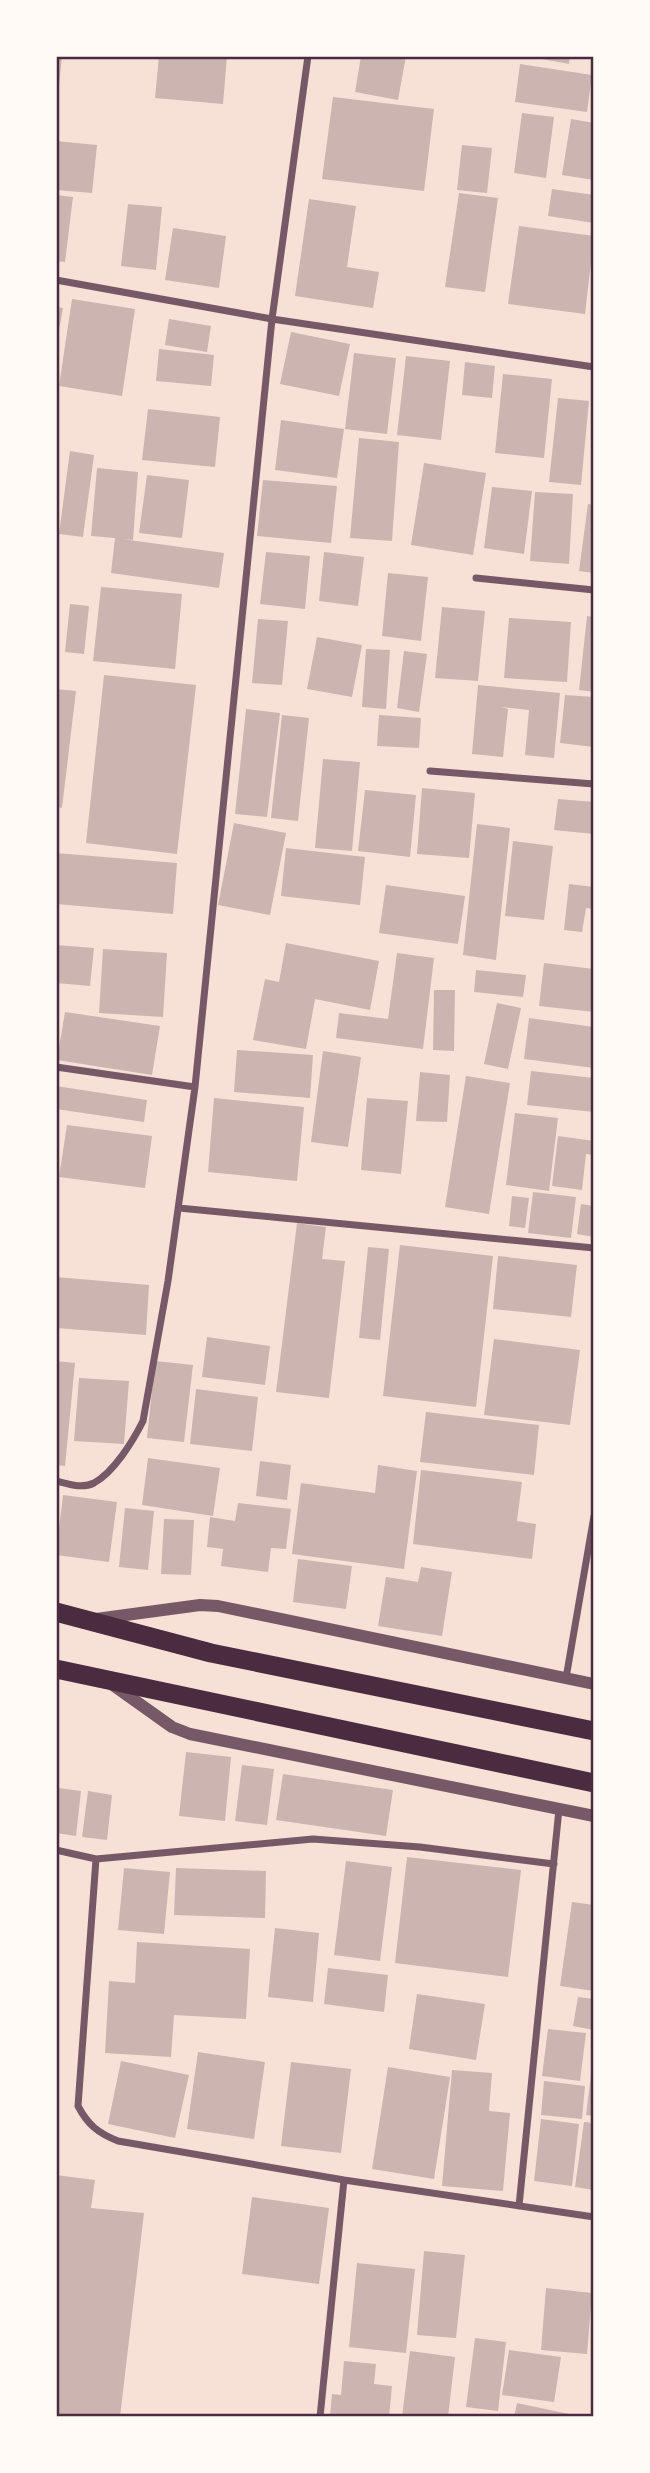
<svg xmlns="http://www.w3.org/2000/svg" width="650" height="2473" viewBox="0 0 650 2473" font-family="'Alegreya Sans',sans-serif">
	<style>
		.building { fill: #ccb4b1 }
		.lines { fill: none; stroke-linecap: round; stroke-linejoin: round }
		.minor { stroke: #755966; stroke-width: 7 }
		.tertiary { stroke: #755966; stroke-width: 12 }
		.trunk { stroke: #4a2c40; stroke-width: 19 }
		.neatline { fill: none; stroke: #4a2c40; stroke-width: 2.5 }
	</style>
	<rect width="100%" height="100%" fill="#f7e1d7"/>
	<!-- building -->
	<path class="building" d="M56,56h6l-3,30 -3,-1z
		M159,56h68l-4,48 -68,-6z
		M361,56h45l-8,44 -43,-8z
		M526,56h44l-1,8z
		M520,64l72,11 -5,37 -72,-10z
		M333,97l101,12 -10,82 -102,-12z
		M522,113l32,4 -8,61 -32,-5z
		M571,119l23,4v57l-32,-5z
		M56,141l41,4 -5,48 -36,-3z
		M462,145l30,3 -5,45 -30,-3z
		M552,189l42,6v28l-46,-7z
		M459,193l39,5 -13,94 -40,-5z
		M56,195l17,2 -8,65 -9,-1z
		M309,199l47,7 -9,61 32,5 -6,36 -78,-12z
		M128,204l34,3 -6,63 -35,-4z
		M519,226l75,10 -9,78 -77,-10z
		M173,228l53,8 -7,52 -54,-8z
		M72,299l63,10 -13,87 -63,-10z
		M56,307l7,1 -6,33h-1z
		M169,319l42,7 -4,26 -42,-7z
		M291,332l59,12 -11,52 -59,-12z
		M159,349l55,6 -3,31 -55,-5z
		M354,353l42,5 -9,76 -42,-5z
		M406,356l44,5 -9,79 -44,-5z
		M465,362l30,4 -3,32 -30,-3z
		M503,374l49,5 -8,79 -49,-5z
		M558,398l31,3 -8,84 -32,-3z
		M148,409l72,8 -5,50 -73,-7z
		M281,420l63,9 -7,49 -62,-8z
		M359,438l40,4 -7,99 -42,-3z
		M70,451l24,4 -11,82 -24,-3z
		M424,463l62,10 -13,82 -62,-10z
		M97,468l41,4 -5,68 -11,-1 102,14 -5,35 -108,-15 4,-35 -24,-2z
		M147,475l42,5 -7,58 -43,-5z
		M263,480l74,6 -6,57 -74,-7z
		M492,487l40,4 -8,63 -40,-6z
		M535,492l38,2 -4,70 -39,-3z
		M588,504l6,1v68l-15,-2z
		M266,552l44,4 -5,53 -45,-5z
		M324,552l40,5 -6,49 -39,-5z
		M388,573l40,4 -7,64 -39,-5z
		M101,587l81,7 -7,75 -82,-8z
		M70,604l19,2 -5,48 -19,-2z
		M442,607l43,4 -7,70 -43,-3z
		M587,616l7,1v75l-15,-2z
		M509,618l62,4 -4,60 -63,-4z
		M258,619l30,2 -6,64 -30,-2z
		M317,637l45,8 -10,52 -45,-8z
		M366,649l24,1 -4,59 -24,-2z
		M404,651l23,3 -8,58 -22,-4z
		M104,675l92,10 -19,169 -91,-11z
		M478,685l82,8 -6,65 -29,-3 4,-45 -28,-3 7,2 -5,48 -31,-3z
		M56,689l20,2 -14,117 -6,-1z
		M565,695l29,2v50l-34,-4z
		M246,709l34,4 -13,104 -32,-3z
		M282,715l27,3 -11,103 -27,-3z
		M379,715l42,3 -2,30 -42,-2z
		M323,759l37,3 -8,89 -37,-3z
		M422,788l53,5 -6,65 -52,-4z
		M365,790l51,5 -6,62 -52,-6z
		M558,799l36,3v32l-40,-4z
		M234,823l52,10 -16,82 -52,-10z
		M477,824l33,4 -14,132 -33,-5z
		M513,841l40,5 -9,74 -39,-4z
		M286,848l79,9 -5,48 -79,-9z
		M56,853l121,10 -4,51 -117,-10z
		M569,884l25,3v22l-8,-1 -4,24 -18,-2z
		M386,885l79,11 -7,48 -79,-11z
		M286,943l93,18 -9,49 -55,-11 -9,50 -53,-9 12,-61 14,3z
		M56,945l38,3 -4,38 -34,-3z
		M103,949l64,4 -4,64 -64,-4z
		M397,953l37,5 -11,91 -87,-11 3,-25 49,6z
		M544,963l50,6v43l-55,-6z
		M476,970l50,5 -3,22 -49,-5z
		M434,990h21l-1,61 -21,-1z
		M497,1003l24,5 -13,61 -24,-5z
		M65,1012l95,14 -8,49 -95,-15z
		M529,1018l65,9v41l-70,-9z
		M237,1050l76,5 -3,43 -76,-6z
		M323,1051l38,6 -13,90 -37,-5z
		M531,1071l63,7v34l-67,-7z
		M420,1072l30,3 -3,47 -31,-1z
		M466,1076l44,7 -21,131 -44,-7z
		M56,1086l91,14 -3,22 -88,-13z
		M214,1098l90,9 -7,74 -89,-9z
		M367,1098l41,3 -7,73 -40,-4z
		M515,1113l43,5 -9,73 -43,-6z
		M67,1125l85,11 -7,52 -86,-11z
		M558,1136l36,5v14l-8,-1 -4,36 -30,-4z
		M533,1192l43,5 -5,41 -43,-5z
		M512,1196l17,2 -4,30 -16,-2z
		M581,1204l13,2v31l-17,-3z
		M297,1223l29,4 -4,32 23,2 -16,137 -53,-6z
		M400,1245l93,11 -17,151 -93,-11z
		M368,1247l21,2 -9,91 -21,-2z
		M498,1256l79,9 -6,52 -78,-8z
		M56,1277l93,8 -3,50 -90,-7z
		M207,1337l63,9 -5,39 -63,-8z
		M494,1339l86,11 -10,75 -86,-10z
		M56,1361l19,2 -10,103 -9,-1z
		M155,1361l38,4 -9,77 -37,-4z
		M79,1378l50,3 -5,63 -50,-3z
		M196,1389l62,8 -6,54 -62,-7z
		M426,1412l113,13 -5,50 -114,-13z
		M148,1458l72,10 -7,48 -71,-11z
		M260,1461l31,4 -4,35 -31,-4z
		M378,1465l39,6 -13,98 -112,-15 9,-71 74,10z
		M421,1470l101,12 -5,39 19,3 -4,35 -119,-15z
		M63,1495l54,7 -8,60 -53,-7z
		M238,1503l53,6 -5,40 -15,-1 -3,24 -47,-6 2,-17 -16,-2 3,-30 25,4z
		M125,1508l29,3 -6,59 -29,-3z
		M164,1519l30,1 -3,55 -30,-1z
		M298,1559l54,7 -6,43 -53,-7z
		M421,1567l31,5 -10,64 -64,-10 8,-49 32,5z
		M186,1752l45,5 -6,64 -46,-5z
		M242,1765l32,4 -7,56 -32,-4z
		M283,1774l110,16 -7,46 -110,-16z
		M58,1788l23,3 -5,45 -20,-3z
		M88,1791l24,4 -5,45 -25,-3z
		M407,1857l114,13 -13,107 -113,-14z
		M346,1861l46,6 -12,94 -46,-6z
		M124,1868l46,4 -6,62 -46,-4z
		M176,1868l90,3 -1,47 -91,-3z
		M572,1902l22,3v86l-34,-5z
		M275,1928l44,5 -6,69 -45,-5z
		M137,1942l113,7 -4,70 -72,-4 -3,42 -66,-4 4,-72 26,2z
		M328,1968l60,7 -4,37 -60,-8z
		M417,1994l68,10 -9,56 -67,-11z
		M578,1997l16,2v31l-21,-4z
		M548,2029l38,4 -6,48 -38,-5z
		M198,2052l67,10 -11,77 -67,-10z
		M121,2061l68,14 -14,63 -67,-14z
		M291,2062l60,7 -10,84 -60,-7z
		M388,2067l62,10 -16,102 -62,-10z
		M452,2070l40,3 -3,38 21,2 -7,78 -61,-5z
		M591,2075h3v41l-8,-1z
		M544,2081l41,5 -3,33 -41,-4z
		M541,2119l38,5 -7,62 -38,-5z
		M584,2122l10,1v67l-19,-3z
		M56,2175l39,5 -4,28 53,5 -24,204h-64z
		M252,2197l77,11 -10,76 -77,-10z
		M424,2251l41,4 -9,83 -39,-3z
		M357,2263l58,6 -9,84 -57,-6z
		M546,2288l46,5 -5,61 -46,-4z
		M475,2338l31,4 -8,69 -32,-4z
		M509,2350l52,7 -7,45 -52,-7z
		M410,2351l45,6 -7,60h-46z
		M344,2361l32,3 -2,20 18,2 -3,31h-59l2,-23 9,1z
		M517,2403l52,11v3h-55z"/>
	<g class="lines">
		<!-- minor -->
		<path class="minor" d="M56,280l216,39 322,48
			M476,578l118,12
			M430,771l164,13
			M56,1067l139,20
			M179,1208l415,40
			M56,1481c12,3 26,8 38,2 20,-11 39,-42 49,-62l25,-140 27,-194 77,-768 36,-263
			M566,1678l28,-162
			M56,1850l40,9 -18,247c10,19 20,27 40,35l226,39 250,37
			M96,1859l217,-20 107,8 134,17
			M519,2206l40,-397
			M320,2417l24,-237"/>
		<!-- tertiary -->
		<path class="tertiary" d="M96,1619l104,-14 18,1 376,78
			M113,1685l59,42 18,7 404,82"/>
		<!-- trunk -->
		<path class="trunk" d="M56,1612l155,41 383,78
			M56,1669l538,114"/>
	</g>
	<!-- border -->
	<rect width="650" height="2473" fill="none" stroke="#fffaf5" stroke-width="116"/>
	<rect x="58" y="58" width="534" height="2357" class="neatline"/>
</svg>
